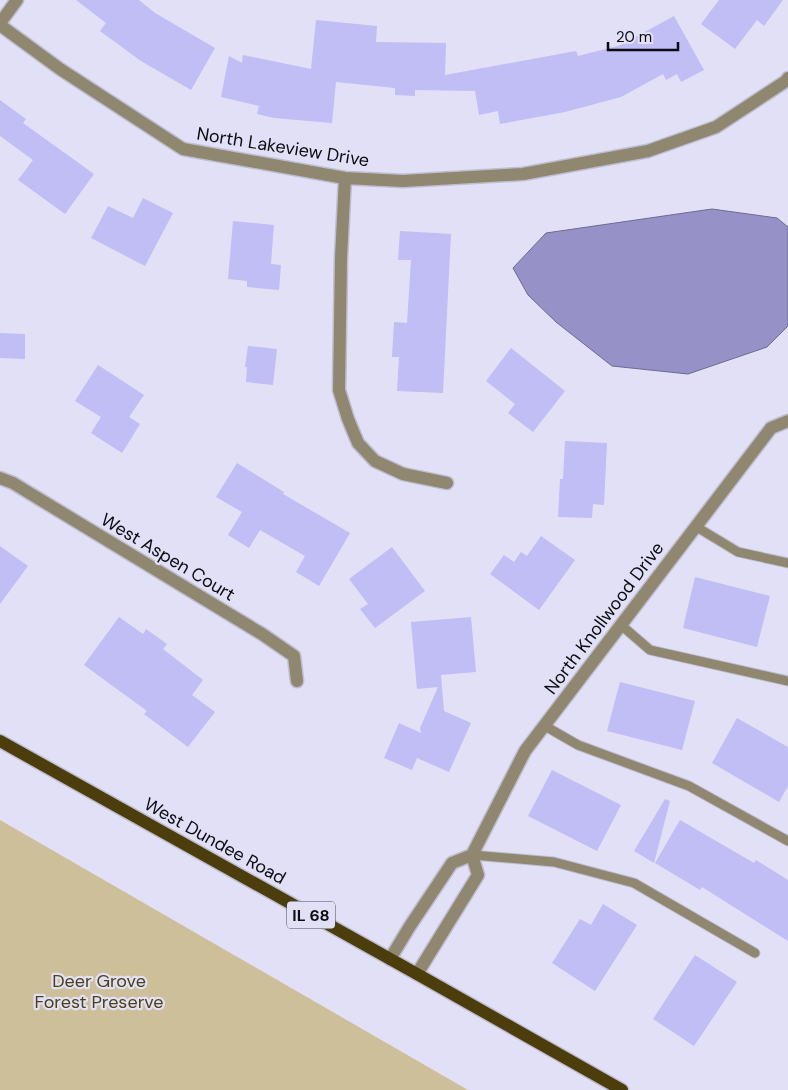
<svg xmlns="http://www.w3.org/2000/svg" width="788" height="1090" viewBox="0 0 788 1090" font-family="'DM Sans',sans-serif">
	<style>
		.green { fill: #ccbf99 }
		.water { fill: #9692c8; stroke: #6c6a91 }
		.building { fill: #c1bdf5 }
		.lines { fill: none; stroke-linecap: round; stroke-linejoin: round }
		.service-casing { stroke: #bfbed1; stroke-width: 11 }
		.minor-casing { stroke: #bfbed1; stroke-width: 15 }
		.primary-casing { stroke: #bfbed1; stroke-width: 15 }
		.service { stroke: #8f876f; stroke-width: 9 }
		.minor { stroke: #8f876f; stroke-width: 12 }
		.primary { stroke: #4c3d0c; stroke-width: 12 }
		.labels { text-anchor: middle; stroke-width: 4.5; stroke-linejoin: round; paint-order: stroke }
		.shield { fill: #e1e0f6; stroke: #4b4b56; stroke-width: 1 }
		.shield-label { font-size: 16px; font-weight: bold; fill: #0b0b11 }
		.street-label { font-size: 18px; fill: #0b0b11; stroke: #e1e0f6 }
		.park-label { font-size: 18px; fill: #4e4012; stroke: #e1e0f6 }
	</style>
	<rect width="100%" height="100%" fill="#e1e0f6"/>
	<!-- green -->
	<path class="green" d="M0,820l468,270h-468z"/>
	<!-- water -->
	<path class="water" d="M712,209l65,9 11,9v99l-21,21 -79,27 -76,-8 -56,-44 -28,-27 -15,-27 33,-35z"/>
	<!-- building -->
	<path class="building" d="M76,0h63l16,13 60,35 -24,42 -50,-29 -41,-30 6,-8z
		M719,0h64l-19,26 -7,-6 -22,29 -34,-25z
		M674,16l30,54 -23,12 -4,-8 -11,6 -3,-6 -42,23 -56,15 -65,12 -2,-13 -19,4 -4,-24 -60,-1v6l-20,-1v-7l-59,-6 -4,41 -58,-5 -17,-4 2,-8 -38,-9 8,-41 13,7 1,-8 68,14 5,-49 61,6 -1,16 70,1 -1,32 131,-24 2,5 43,-11z
		M0,100l26,19 -3,4 71,51 -29,40 -47,-34 15,-20 -33,-24z
		M143,198l30,15 -28,53 -54,-28 17,-32 25,12z
		M233,221l41,4 -3,39 10,1 -2,25 -32,-3v-6l-19,-2z
		M400,231l51,3 -8,159 -46,-2 2,-34h-7l2,-35 13,1 4,-63h-13z
		M0,333l25,1v25l-25,-1z
		M248,346l29,3 -4,36 -27,-3 1,-15h-2z
		M511,348l54,43 -32,41 -25,-19 7,-9 -29,-23z
		M98,365l46,30 -15,22 11,7 -18,29 -31,-20 10,-16 -26,-16z
		M565,441l42,2 -3,62 -11,-1 -1,14 -34,-1 2,-38h3z
		M237,463l47,29 -1,2 67,39 -31,53 -23,-14 9,-16 -45,-26 -11,18 -21,-13 14,-23 -26,-15z
		M541,536l34,24 -36,50 -49,-36 14,-19 10,7 7,-10 6,4z
		M0,546l28,20 -28,38z
		M392,547l33,44 -50,37 -15,-19 8,-5 -19,-25z
		M695,577l75,19 -13,51 -74,-19z
		M119,617l24,17 3,-5 21,15 -4,5 40,31 -11,15 23,17 -27,35 -44,-33 3,-3 -63,-46z
		M471,617l5,55 -35,3 3,36 27,12 -22,49 -32,-14 -5,12 -28,-12 15,-35 22,10 -1,-5 18,-41 -21,2 -6,-67z
		M620,682l75,19 -13,49 -75,-19z
		M737,718l51,29v39l-9,16 -67,-39z
		M552,770l69,35 -24,46 -69,-35z
		M665,799l5,2 -16,62 -20,-12z
		M680,820l74,43 2,-3 32,20v61l-86,-54 -2,3 -45,-27z
		M603,904l34,21 -42,66 -43,-28 28,-44 11,6z
		M695,955l42,27 -43,64 -41,-27z"/>
	<g class="lines">
		<!-- service casing -->
		<g class="service-casing">
			<path id="service" d="M695,526l43,26 50,11
				M621,625l29,25 138,31
				M545,726l33,19 111,41 99,55
				M472,855l82,7 80,21 121,70"/>
		</g>
		<!-- minor casing -->
		<g class="minor-casing">
			<path id="minor" d="M0,23l17,-23
				M0,25l60,44 123,80 162,29 58,3 120,-7 125,-23 68,-24 70,-46 2,-3
				M345,178l-4,80 -2,132 9,29 10,24 17,18 28,13 44,9
				M0,478l13,5 18,11 231,140 32,22 3,25
				M390,959l20,-33 42,-63 20,-8 53,-104 246,-323 17,-7
				M417,974l61,-99 -6,-20"/>
		</g>
		<!-- primary casing -->
		<g class="primary-casing">
			<path id="primary" d="M0,741l417,233 205,116"/>
		</g>
		<!-- service -->
		<use href="#service" class="service"/>
		<!-- minor -->
		<use href="#minor" class="minor"/>
		<!-- primary -->
		<use href="#primary" class="primary"/>
	</g>
	<g class="labels">
		<!-- shield labels -->
		<rect class="shield" x="287" y="901.5" width="48" height="27" rx="4"/>
		<g class="shield-label">
			<text x="311" y="921">IL 68</text>
		</g>
		<!-- street labels -->
		<g class="street-label">
			<text transform="translate(283 147) rotate(9)" y="6">North Lakeview Drive</text>
			<text transform="translate(168 557) rotate(31)" y="6">West Aspen Court</text>
			<text transform="translate(604 618) rotate(-53)" y="6">North Knollwood Drive</text>
			<text transform="translate(215 841) rotate(29)" y="6">West Dundee Road</text>
		</g>
		<!-- park labels -->
		<g class="park-label">
			<text x="99" y="987">Deer Grove<tspan x="99" dy="21">Forest Preserve</tspan></text>
		</g>
	</g>
	<!-- scale -->
	<path d="M608 42v8h70v-8" fill="none" stroke="#0b0b11" stroke-width="2.5"/>
	<text x="616" y="42" font-size="15" fill="#0b0b11" stroke="#e1e0f6" stroke-width="4" paint-order="stroke">20 m</text>
</svg>
